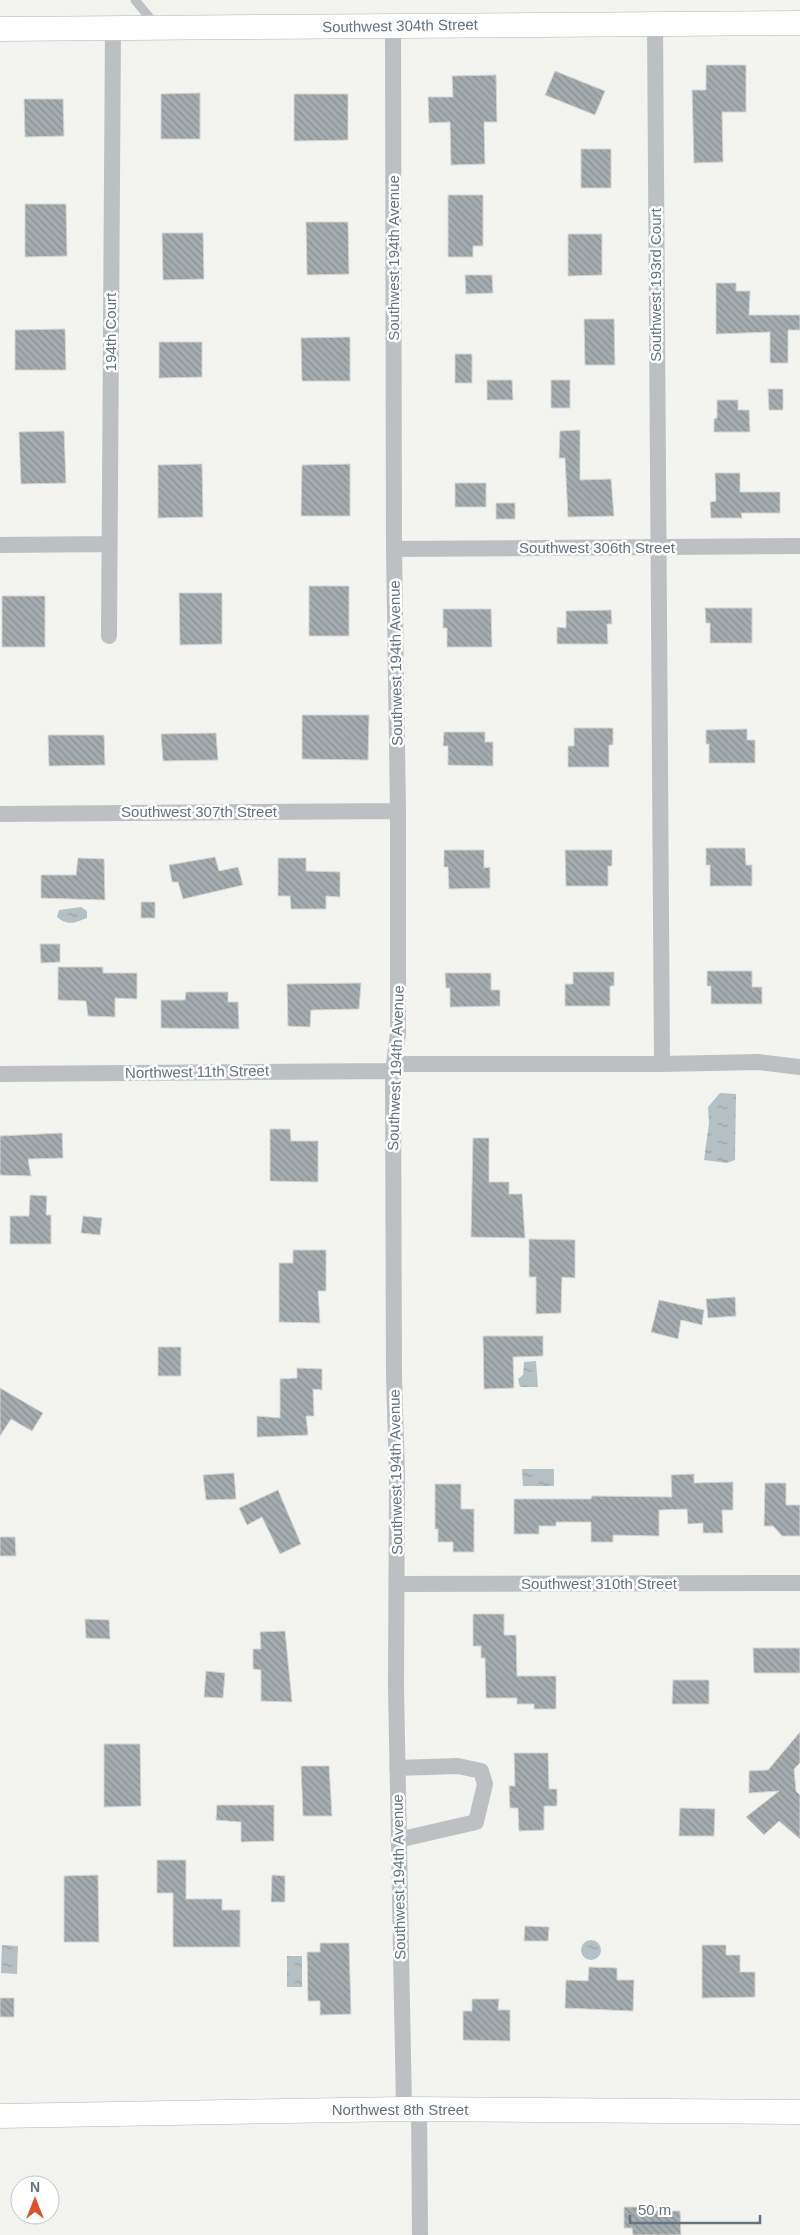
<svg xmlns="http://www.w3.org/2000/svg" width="800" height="2235" viewBox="0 0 800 2235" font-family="Helvetica,sans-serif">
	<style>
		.water { fill: url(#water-ripples) }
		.building { fill: url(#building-back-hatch); stroke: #d4d4d2 }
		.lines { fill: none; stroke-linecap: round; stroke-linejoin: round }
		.secondary-casing { stroke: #afb4b8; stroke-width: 25 }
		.lane { stroke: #bcc0c3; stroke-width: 9 }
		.street { stroke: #bcc0c3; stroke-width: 16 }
		.secondary { stroke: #fff; stroke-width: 24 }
		.labels { text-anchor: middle; stroke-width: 5; stroke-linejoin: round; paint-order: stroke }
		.street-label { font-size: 15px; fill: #64737f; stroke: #fff }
	</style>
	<defs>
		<pattern id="water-ripples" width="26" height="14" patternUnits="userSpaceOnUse" patternTransform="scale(1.25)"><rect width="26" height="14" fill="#b5c0c4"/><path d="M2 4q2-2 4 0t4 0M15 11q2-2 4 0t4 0" fill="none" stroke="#97a0a4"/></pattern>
		<pattern id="building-back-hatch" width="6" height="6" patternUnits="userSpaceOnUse" patternTransform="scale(1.25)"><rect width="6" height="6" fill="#a4acb0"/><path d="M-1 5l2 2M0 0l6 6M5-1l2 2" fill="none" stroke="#899094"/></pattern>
	</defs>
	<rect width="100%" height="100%" fill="#f3f3ef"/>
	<!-- water -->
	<path class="water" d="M81,907l6,4v7c-13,5 -19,8 -30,-1l2,-7z
		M720,1093l16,1 -1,66 -8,3 -23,-3 5,-37 -1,-16z
		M536,1361l2,26h-18l-2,-8 5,-4 1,-13z
		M522,1469h32v17h-31z
		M581 1950a10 10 0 1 1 20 0a10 10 0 1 1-20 0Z
		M2,1945l16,1 -1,28 -16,-1z
		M287,1956h15v31h-15z"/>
	<!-- building -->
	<path class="building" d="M706,65h40v47h-24l1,50 -29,1 -2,-73h14z
		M555,71l50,20 -10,24 -50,-20z
		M496,75l1,47h-13l1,42 -34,1 -1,-43 -21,1 -1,-26h25l-1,-21z
		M200,93v46h-39v-45z
		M294,94h54v46l-54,1z
		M24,99h39l1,37 -39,1z
		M581,149h30v39h-30z
		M448,195h35v51h-10v11h-25z
		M25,204h41l1,52 -42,1z
		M306,222h42l1,52 -42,1z
		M162,233h41l1,46 -41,1z
		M568,234h34v41l-34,1z
		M465,275h27l1,18 -27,1z
		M716,283h20v8h14l-1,24h51v15h-12v33h-18v-31l-54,2z
		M584,319h30l1,46h-30z
		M65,329l1,41h-51v-40z
		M350,337v44h-48l-1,-43z
		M159,342h43v35l-43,1z
		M455,354h17v29h-17z
		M487,380h25l1,20h-26z
		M551,380h19v28h-19z
		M768,389h15v21h-14z
		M717,400h21v10h11l1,22h-36v-13l3,-1z
		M580,430v50l31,-1 3,37 -46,1 -3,-59h-6l1,-27z
		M64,431l2,52 -45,1 -2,-52z
		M202,464l1,53 -45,1v-53z
		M350,464v52h-49l1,-51z
		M715,473h25v19h40v21h-39l1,5h-31l-1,-16 6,-1z
		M455,483h31v24h-31z
		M496,503h19v16h-19z
		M309,586h40v50h-40z
		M179,593h43v51l-42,1z
		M2,596h43v51h-43z
		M705,608h47v35h-42v-20h-4z
		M443,609h48l1,38h-45v-19h-4z
		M611,610l1,14h-5l1,20h-51v-17l9,1v-17z
		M302,715h67l-1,45 -66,-1z
		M574,728h39v17h-4v22h-41v-21h6z
		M747,729v11h8v23h-46v-19h-3v-14z
		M444,732h41v10h8v24l-45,-1v-19h-5z
		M216,733l2,27 -55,1 -2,-27z
		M48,735h56l1,30 -56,1z
		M706,848h39l1,17h6v21h-42v-21h-4z
		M444,850h40v18l6,-1v21l-41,1 -1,-22h-4z
		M565,850h47v16h-4v20h-42z
		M215,857l4,14 19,-4 5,18 -60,14 -5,-17h-6l-3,-17z
		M78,858l26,1 1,41 -64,-2v-23h35z
		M278,858h28v13l34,1v25l-14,-1v13h-35l-1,-13h-12z
		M141,902h14v16h-14z
		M40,944h20v18l-19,1z
		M58,967h45v6h34v26l-22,-1v19l-27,-1 -2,-15 -28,-1z
		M707,971h45v16h10v17h-51v-18h-4z
		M573,972h41v14h-4v20h-45v-22h8z
		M445,973h46v17h9v16l-50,1v-19h-4z
		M361,983l-2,26 -48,1 -1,17 -22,-1 -1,-42z
		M186,992h42v10h10l1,27 -78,-1v-28h24z
		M270,1129h20l1,12h27v41l-48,-1z
		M62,1133l1,25 -35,1 3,17 -31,-1v-39z
		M473,1138h16v44h20v12h13l3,44 -54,-1z
		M30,1195l17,1 -1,19h5v29h-41v-28h19z
		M83,1216l19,2 -2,17 -19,-2z
		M529,1239l46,1v38l-13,-1 -1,36 -25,1v-37h-7z
		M293,1250h33v41h-8l2,32 -41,-1v-59h14z
		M735,1297l1,19 -28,2 -2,-19z
		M659,1300l45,10 -2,15 -21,-5 -3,19 -27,-7z
		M483,1336h60v20l-30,1 1,31 -30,1z
		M158,1347h23v29h-23z
		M297,1368l25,1v21l-9,-1 1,27h-8l2,19 -51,2v-21l23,2v-39l17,-1z
		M0,1388l43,25 -11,18 -21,-12 -11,17z
		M234,1473l2,26 -30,1 -3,-25z
		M694,1474v9l39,-1v28h-11l1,23h-20v-10l-15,1 -1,-15 -28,1v26l-46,-1v7h-22v-20h-35v4h-17v8h-25v-35h77l1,-3 80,1 -1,-22z
		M765,1483h21v22h14v31h-18l-9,-10h-9z
		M435,1484h26v25h13v43h-21v-10h-15v-13h-3z
		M278,1490l23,54 -21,10 -18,-37 -15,8 -8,-17z
		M0,1537h15l1,19h-16z
		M473,1614h31v21h12l1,41h39v33h-22v-5h-17v-6h-31l-1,-40h-4v-12h-8z
		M85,1619l24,1 1,19 -24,-1z
		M285,1631l7,71 -31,-1v-31l-8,-1v-20h8l-1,-17z
		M753,1648h47v25h-46z
		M206,1671l19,2 -2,25 -19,-1z
		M673,1680h36v24h-37z
		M800,1732v31l-6,6 2,22 4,4v44l-21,-18 -15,14 -18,-18 33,-26 -30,2v-22l19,-1z
		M104,1744h36l1,62 -37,1z
		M514,1753h34l1,36h8v17h-13v24l-25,1 -1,-23h-8l-1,-22h6z
		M301,1766h28l3,50h-29z
		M217,1805h57v36l-33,1v-20l-25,-2z
		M680,1808l35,1 -1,27h-35z
		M157,1860h29v39h36v11h18v37h-67v-54h-16z
		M98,1875l1,67h-35v-66z
		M272,1875l13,1v26h-14z
		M525,1926l24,1 -1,14h-24z
		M320,1943h29l2,71 -31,1v-14h-12l-1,-49h13z
		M702,1945h24v10h14v17h15v25l-53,1z
		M589,1967l28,1v12h17l-1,31 -68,-3 1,-28 22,1z
		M0,1998h14v19h-14z
		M472,1999h27l-1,11h12v31l-47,-1v-29h9z
		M624,2207h23v4h33l1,24h-48l-1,-7h-8z"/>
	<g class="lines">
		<!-- secondary casing -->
		<g class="secondary-casing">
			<path id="secondary" d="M0,29l800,-6
				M0,2116l404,-7 396,3"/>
		</g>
		<!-- lane -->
		<path class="lane" d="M135,0l20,24"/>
		<!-- street -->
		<path class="street" d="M655,23l7,1041
			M393,26l1,523 4,262v222l-5,38 1,305 3,101 -1,209 8,423
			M0,545l109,-1
			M394,549l406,-3
			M109,636l4,-608
			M0,814l398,-3
			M394,1064h268l96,-2 42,5
			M0,1074l393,-3
			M397,1584l403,-1
			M397,1768l61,-2 23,5 4,13 -9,38 -78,18
			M419,2109l1,126"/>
		<!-- secondary -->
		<use href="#secondary" class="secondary"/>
	</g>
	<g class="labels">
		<!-- street labels -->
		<g class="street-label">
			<text transform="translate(400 26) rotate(-1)" y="5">Southwest 304th Street</text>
			<text transform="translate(394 258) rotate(-90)" y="5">Southwest 194th Avenue</text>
			<text transform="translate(656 285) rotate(-90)" y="5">Southwest 193rd Court</text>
			<text transform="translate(111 332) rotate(-90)" y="5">194th Court</text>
			<text x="597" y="553">Southwest 306th Street</text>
			<text transform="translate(396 663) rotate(-91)" y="5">Southwest 194th Avenue</text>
			<text x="199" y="817">Southwest 307th Street</text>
			<text transform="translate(396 1068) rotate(-88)" y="5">Southwest 194th Avenue</text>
			<text transform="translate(197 1072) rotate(-1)" y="5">Northwest 11th Street</text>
			<text transform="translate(396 1472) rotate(-91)" y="5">Southwest 194th Avenue</text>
			<text x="599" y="1589">Southwest 310th Street</text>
			<text transform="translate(399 1877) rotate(-91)" y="5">Southwest 194th Avenue</text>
			<text x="400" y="2115">Northwest 8th Street</text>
		</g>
	</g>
	<!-- north arrow -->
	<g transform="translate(35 2200)"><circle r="24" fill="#ffffff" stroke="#c1c7cc"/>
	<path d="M0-4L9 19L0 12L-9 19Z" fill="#d8542b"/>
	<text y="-8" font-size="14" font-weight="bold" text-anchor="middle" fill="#64737f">N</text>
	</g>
	<!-- scale -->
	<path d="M630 2215v8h130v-8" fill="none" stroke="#64737f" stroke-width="2.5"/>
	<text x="638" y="2215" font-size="15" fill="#64737f" stroke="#ffffff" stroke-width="4" paint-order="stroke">50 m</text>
</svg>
